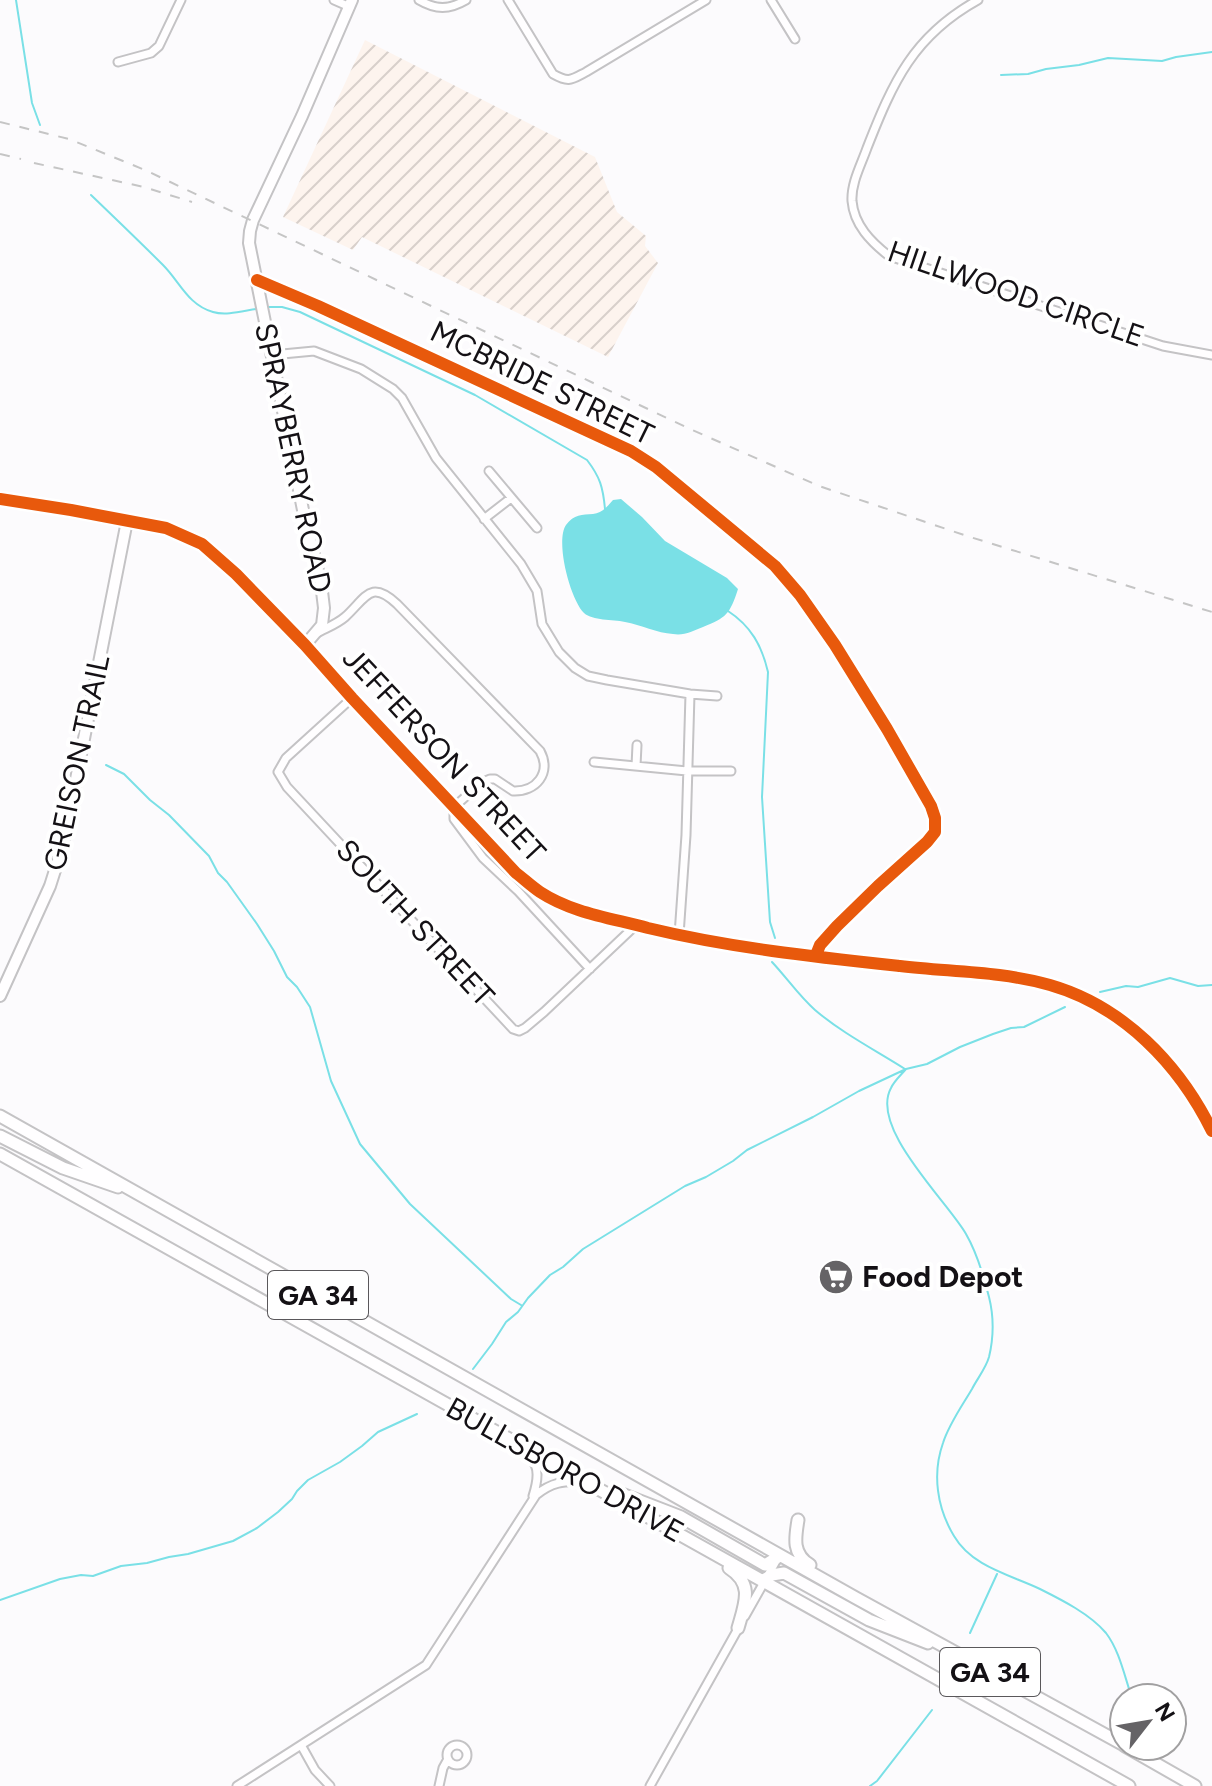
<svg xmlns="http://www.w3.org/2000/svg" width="1212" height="1786" viewBox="0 0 1212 1786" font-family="Figtree,sans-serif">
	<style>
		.industrial { fill: url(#industrial-furrows) }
		.water { fill: #7ae0e6 }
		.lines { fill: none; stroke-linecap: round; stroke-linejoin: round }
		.stream { stroke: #7ae0e6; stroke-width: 2 }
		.street-casing { stroke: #c4c3c5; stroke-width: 11 }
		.secondary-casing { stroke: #c4c3c5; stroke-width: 14 }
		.primary-casing { stroke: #c4c3c5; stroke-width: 15 }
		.street { stroke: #fffeff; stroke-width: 7 }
		.secondary { stroke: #fffeff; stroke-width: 10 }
		.primary { stroke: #fffeff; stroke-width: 11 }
		.rail { stroke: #c5c5c5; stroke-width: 2; stroke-dasharray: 10 10; stroke-linecap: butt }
		.cycleway-casing { stroke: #fff; stroke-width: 17 }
		.cycleway { stroke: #e8590c; stroke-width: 12 }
		.labels { text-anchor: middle; stroke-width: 8; stroke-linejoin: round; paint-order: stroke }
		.shield { fill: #fff; stroke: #5a585b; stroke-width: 2 }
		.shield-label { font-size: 28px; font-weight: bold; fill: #141115 }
		.street-label { font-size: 30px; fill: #141115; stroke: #fff }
		.poi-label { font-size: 30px; font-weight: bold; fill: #141115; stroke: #fff; text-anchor: start }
	</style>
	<defs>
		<pattern id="industrial-furrows" width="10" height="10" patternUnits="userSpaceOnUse" patternTransform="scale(2)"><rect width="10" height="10" fill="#fdf4ee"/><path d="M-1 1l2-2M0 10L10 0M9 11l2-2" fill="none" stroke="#d8d0cb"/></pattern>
	</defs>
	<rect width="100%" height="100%" fill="#fcfbfd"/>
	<!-- industrial -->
	<path class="industrial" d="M365,40l230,117 22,55 29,24 -1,10 13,17 -50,94 -246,-120 -9,13 -70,-33z"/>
	<!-- water -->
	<path class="water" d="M621,499l21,18 23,24 62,37 11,11c-8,25 -12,29 -35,38 -10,4 -19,9 -30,7 -16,-1 -32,-9 -48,-12 -13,-3 -32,-1 -41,-9 -14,-14 -29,-72 -18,-88 8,-11 16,-10 27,-11 9,-1 15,-8 20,-14z"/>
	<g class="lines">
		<!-- stream -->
		<path class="stream" d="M16,0l16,103 8,22
			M1001,75l27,-1 18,-5 33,-4 29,-7 54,3 14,-4 36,-5
			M91,195c24,23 49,47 72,70 17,17 25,40 50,47 13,4 30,-1 43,-3
			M268,307h14l18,5 175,83 112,65c13,17 16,27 18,49
			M728,611c23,15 34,35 40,61l-6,125 8,125 5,16
			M106,765l18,9 26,26 19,15 40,41 9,17 9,9 30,42 17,27 13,26 10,10 13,20 21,74 29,63 50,60 101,95 10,6
			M772,962c15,16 27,34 43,48 27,23 60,40 90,59
			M1100,992l26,-6 12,1 32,-9 28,8 14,-1
			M906,1069c-5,6 -12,12 -15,19 -22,40 57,114 75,146 11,19 18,43 23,63 5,20 5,39 0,60 -3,11 -12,22 -17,32 -10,17 -23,35 -29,54 -11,31 -6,65 11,93 18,31 57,39 86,53 22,11 50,25 66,44 13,17 18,41 25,62l-1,3
			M473,1369l19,-25 14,-22 12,-10 10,-14 22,-23 13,-8 20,-18 102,-63 21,-9 27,-16 14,-11 66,-33 46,-26 47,-22 21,-5 33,-17 33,-13 18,-6 13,-1 41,-20
			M0,1600l60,-21 21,-4 12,1 28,-10 26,-3 22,-6 19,-3 45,-13 24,-13 21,-16 14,-13 5,-8 11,-11 32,-18 22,-16 16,-14 39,-18
			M970,1633l27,-59
			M1123,1731l1,-5
			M870,1786l7,-5 55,-71"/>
		<!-- street casing -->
		<g class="street-casing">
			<path id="street" d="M334,0l16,7
				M419,0c17,10 30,10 47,0
				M508,0l45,74c16,9 18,6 33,-2l120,-72
				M771,0l24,39
				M978,0c-65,36 -85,82 -111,148 -6,17 -16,35 -15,53 2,24 19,41 37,55l274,90 49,9
				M118,62l33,-9 8,-7 22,-46
				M257,280l61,26 313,145 25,16 119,99 25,29 35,50 52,84 44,77 4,12v14l-8,10 -49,44 -41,40 -17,19 -4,10
				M272,355l42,-4 47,18 32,20 9,9 34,60 85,106 16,27 5,33 17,28 16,16 13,8 19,4 83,14 27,2
				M489,471l48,57
				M484,519l27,-21
				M317,633c9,-5 20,-9 28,-16 21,-19 25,-38 52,-13l143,147c12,22 -4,41 -27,40l-18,-12h-5l-9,4 -27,24v12l29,39 35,33 72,78
				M352,698l-66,60 -8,14 9,15 226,242 6,2 6,-3 19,-16 92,-87
				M594,762l93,9h44
				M636,766l1,-21
				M679,935l7,-100 4,-141
				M496,1434c23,27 52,15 37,62
				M745,1616l31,-55
				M301,1745l14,25 15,16
				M447 1755a10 10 0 1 1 20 0a10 10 0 1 1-20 0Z
				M237,1786l189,-121 110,-170c16,-13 27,-14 47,-13
				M439,1786l4,-18 5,-9
				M650,1786l89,-159"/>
		</g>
		<!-- secondary casing -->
		<g class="secondary-casing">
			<path id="secondary" d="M0,499l71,11 95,18 36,16 34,30 69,71 47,53 164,175c8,6 15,13 24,19 32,21 71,26 108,36 83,20 168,29 252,38 50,6 101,5 150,19 73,21 129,79 162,146
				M305,645l17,-20 2,-17 -3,-25 -18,-73 -54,-267 1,-12 3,-11 49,-104 50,-116
				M0,996l50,-110 13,-41 64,-324"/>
		</g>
		<!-- primary casing -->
		<g class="primary-casing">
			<path id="primary" d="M0,1116l856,482 268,147
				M0,1136l63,32 55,19
				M0,1154l1129,632
				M619,1493l62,24 84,48 13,-8
				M798,1520c-3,18 -6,34 12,45
				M729,1568c25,16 16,35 9,60
				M765,1579l7,-4 12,-2 85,47 59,23
				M1125,1746l70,40"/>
		</g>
		<!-- street -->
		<use href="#street" class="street"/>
		<!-- secondary -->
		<use href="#secondary" class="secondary"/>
		<!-- primary -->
		<use href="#primary" class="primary"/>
		<!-- rail -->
		<path class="rail" d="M0,122l69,17 76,31 545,259 129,57 148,50 245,76
			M0,154l21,5
			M34,163l110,24 48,15"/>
		<!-- cycleway casing -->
		<g class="cycleway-casing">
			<path id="cycleway" d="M257,280l61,26 313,145 25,16 119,99 25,29 35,50 52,84 44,77 4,12v14l-8,10 -49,44 -41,40 -17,19 -4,10
				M0,499l71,11 95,18 36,16 34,30 69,71 47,53 164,175c8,6 15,13 24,19 32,21 71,26 108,36 83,20 168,29 252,38 50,6 101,5 150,19 73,21 129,79 162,146"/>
		</g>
		<!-- cycleway -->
		<use href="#cycleway" class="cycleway"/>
	</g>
	<!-- icons -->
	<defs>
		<g id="supermarket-disc" transform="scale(1.8)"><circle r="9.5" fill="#656366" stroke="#fff"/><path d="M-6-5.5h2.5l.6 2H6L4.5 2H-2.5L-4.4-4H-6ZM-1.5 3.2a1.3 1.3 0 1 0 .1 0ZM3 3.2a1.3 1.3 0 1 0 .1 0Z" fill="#fff"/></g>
	</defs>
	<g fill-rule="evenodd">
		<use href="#supermarket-disc" x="836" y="1277"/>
	</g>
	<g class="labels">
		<!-- shield labels -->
		<g class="shield">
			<rect x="268" y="1271" width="100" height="48" rx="6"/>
			<rect x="940" y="1648" width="100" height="48" rx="6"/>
		</g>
		<g class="shield-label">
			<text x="318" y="1305">GA 34</text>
			<text x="990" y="1682">GA 34</text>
		</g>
		<!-- street labels -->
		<g class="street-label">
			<text transform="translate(1016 294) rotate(19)" y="10">HILLWOOD CIRCLE</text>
			<text transform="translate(542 383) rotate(26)" y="10">MCBRIDE STREET</text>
			<text transform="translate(293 458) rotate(78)" y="10">SPRAYBERRY ROAD</text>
			<text transform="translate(444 755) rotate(47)" y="10">JEFFERSON STREET</text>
			<text transform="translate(77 763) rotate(-78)" y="10">GREISON TRAIL</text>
			<text transform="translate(415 923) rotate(47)" y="10">SOUTH STREET</text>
			<text transform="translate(565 1470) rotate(29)" y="10">BULLSBORO DRIVE</text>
		</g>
		<!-- poi labels -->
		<g class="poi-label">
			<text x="862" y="1287">Food Depot</text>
		</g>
	</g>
	<!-- north arrow -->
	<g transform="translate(1148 1722) rotate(59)"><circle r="38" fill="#ffffff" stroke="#a1a0a1" stroke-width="2"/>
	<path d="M0-6L14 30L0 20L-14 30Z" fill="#656366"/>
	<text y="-12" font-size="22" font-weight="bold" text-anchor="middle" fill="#141115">N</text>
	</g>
</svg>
